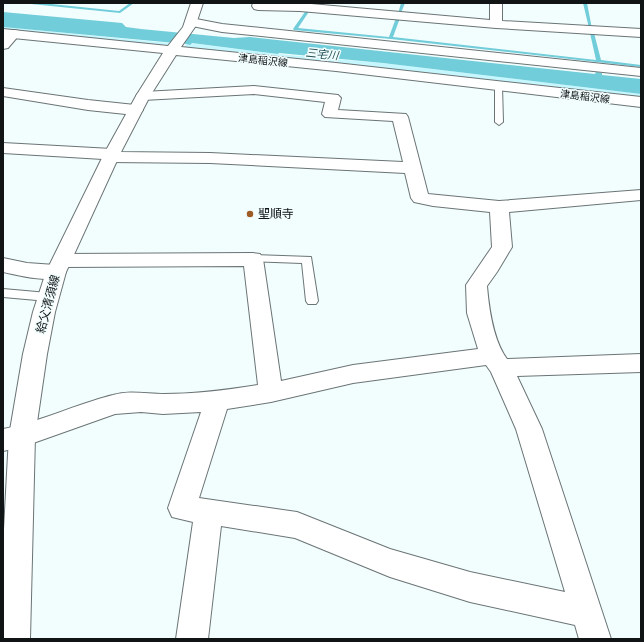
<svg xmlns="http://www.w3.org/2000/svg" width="644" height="642" viewBox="0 0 644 642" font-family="Georgia,'Noto Sans JP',serif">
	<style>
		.green { fill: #c7f7fe }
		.water { fill: #70cdd9 }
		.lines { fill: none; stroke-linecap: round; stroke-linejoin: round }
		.stream { fill: #70cdd9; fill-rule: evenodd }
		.service-casing { stroke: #6b7475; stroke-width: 2 }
		.minor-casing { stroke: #6b7475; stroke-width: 2 }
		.secondary-casing { stroke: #6b7475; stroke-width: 2 }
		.service { fill: #fff; fill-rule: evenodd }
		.minor { fill: #fff; fill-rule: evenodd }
		.secondary { fill: #fff; fill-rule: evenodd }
		.poi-dot { fill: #9d5c26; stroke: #f2fdfe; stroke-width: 1.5 }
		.labels { text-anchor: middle; stroke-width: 3; stroke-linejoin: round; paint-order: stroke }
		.far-street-label { font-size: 10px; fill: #101414; stroke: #f2fdfe }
		.far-water-label { font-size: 11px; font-style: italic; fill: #265056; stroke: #f2fdfe }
		.poi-label { font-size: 12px; fill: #101414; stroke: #f2fdfe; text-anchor: start }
		.street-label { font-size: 12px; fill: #101414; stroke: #f2fdfe }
	</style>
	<rect width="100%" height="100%" fill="#f2fdfe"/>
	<!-- green -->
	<path class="green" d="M3,27l167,16 -1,3 -162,-15 -4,-1z
		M191,43l87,11 105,9 258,31v5l-457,-51 2,-4 4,1z"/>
	<!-- water -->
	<path class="water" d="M3,12l119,11 4,4 15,2 93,9 16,-1 345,37 1,-2 6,1v2l39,4v15l-258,-31 -104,-10 -1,1 -86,-11 -2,2 -4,-1 -183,-17z"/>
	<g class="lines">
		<!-- stream -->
		<path class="stream" d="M29,3h13l77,8 11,-8h4l-14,10 -89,-9z
			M401,3h4l-4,10 -3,1z
			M583,3h4l5,26 -3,-1z
			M307,9l3,1 -12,18 91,9 7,-19 2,-1 2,1 -7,19 203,23 -6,-27 2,-1 2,1 7,27 40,5v2l-250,-28 -97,-9 -1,-1z"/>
		<!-- service casing -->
		<g class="service-casing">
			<path id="service" d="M495,84h6l1,2 1,36 -4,3 -4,-3z
				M253,255l58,2 7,44 -2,3h-8l-2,-3 -4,-38 -53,-2 -1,-2 1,-2z
				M3,289l45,4 4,1 2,3 -2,3 -4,1 -45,-4z"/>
		</g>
		<!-- minor casing -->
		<g class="minor-casing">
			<path id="minor" d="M253,3h47l190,17v-17h12v18l139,8v8l-145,-9 -196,-17 -42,-1 -4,-1 -2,-3z
				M191,18l31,6 419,44v8l-419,-44 -35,-7 -2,-3 2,-3z
				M14,30l5,1 1,3 -12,14 -5,1v-11l6,-7z
				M254,86l84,9 3,3 -3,12 68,4 2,3 20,77 71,7 142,-11v10l-132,12 3,35 -15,25 -10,14c2,23 6,54 20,73l134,-5v18l-124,4 25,53 69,210h-32l-4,-14 -105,-23 -80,-25 -95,-39 -74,-12 -13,113h-32l17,-117 -21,-5 -4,-9 33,-96 -38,2 -22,-2 -26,2 -93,33 -19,4v-22c38,-7 73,-25 110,-34 17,-5 34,-1 51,-1 32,0 63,-4 94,-9l-14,-119 -181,1 3,5 -3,5c-19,5 -41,-1 -60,-5v-14l24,5 28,2 -3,-4 3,-5 7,-2 191,-1 7,1 3,5 18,122 72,-16 125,-16 -11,-36 -1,-28 26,-38 -2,-35 -57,-6 -19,-4 -3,-4 -6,-25 -195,-10 -100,-1 -6,-1 -1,-2 -100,-6v-10l109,6 7,3 91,1 193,9 -10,-41 -68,-4 -3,-3 3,-12 -71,-8 -111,6 -5,-1 -2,-3 2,-3 5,-1zM486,365l5,7 25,57 49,163 -95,-20 -80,-23 -93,-37 -98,-14 28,-89 44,-7 82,-19z
				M3,88l85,12 47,5 5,2 3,3 -3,3 -5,2 -47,-5 -85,-14z"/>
		</g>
		<!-- secondary casing -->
		<g class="secondary-casing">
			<path id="secondary" d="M191,3h12l-8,24 -14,20 155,16 305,34v10l-305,-36 -160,-16 -26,41 -30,58 -54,118 -11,40 -8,42 -12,82 -5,203h-27v-91l6,-112 14,-82 10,-42 13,-40 58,-118 32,-58 27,-43 -160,-16v-8l165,17 15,-19z"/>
		</g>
		<!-- service -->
		<use href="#service" class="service"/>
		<!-- minor -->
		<use href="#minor" class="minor"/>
		<!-- secondary -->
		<use href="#secondary" class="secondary"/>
	</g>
	<!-- markers -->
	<circle class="poi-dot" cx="250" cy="214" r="4"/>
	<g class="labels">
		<!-- far-street labels -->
		<g class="far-street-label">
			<text transform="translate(263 60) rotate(6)" y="4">津島稲沢線</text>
			<text transform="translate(585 96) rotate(7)" y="4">津島稲沢線</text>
		</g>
		<!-- far-water labels -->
		<g class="far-water-label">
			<text transform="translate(322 54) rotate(6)" y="4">三宅川</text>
		</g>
		<!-- poi labels -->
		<g class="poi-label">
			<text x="258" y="218">聖順寺</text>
		</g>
		<!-- street labels -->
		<g class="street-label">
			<text transform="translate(48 304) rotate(-75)" y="4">給父清須線</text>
		</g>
	</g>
	<!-- border -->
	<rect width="644" height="642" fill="none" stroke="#101414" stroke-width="8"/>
</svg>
